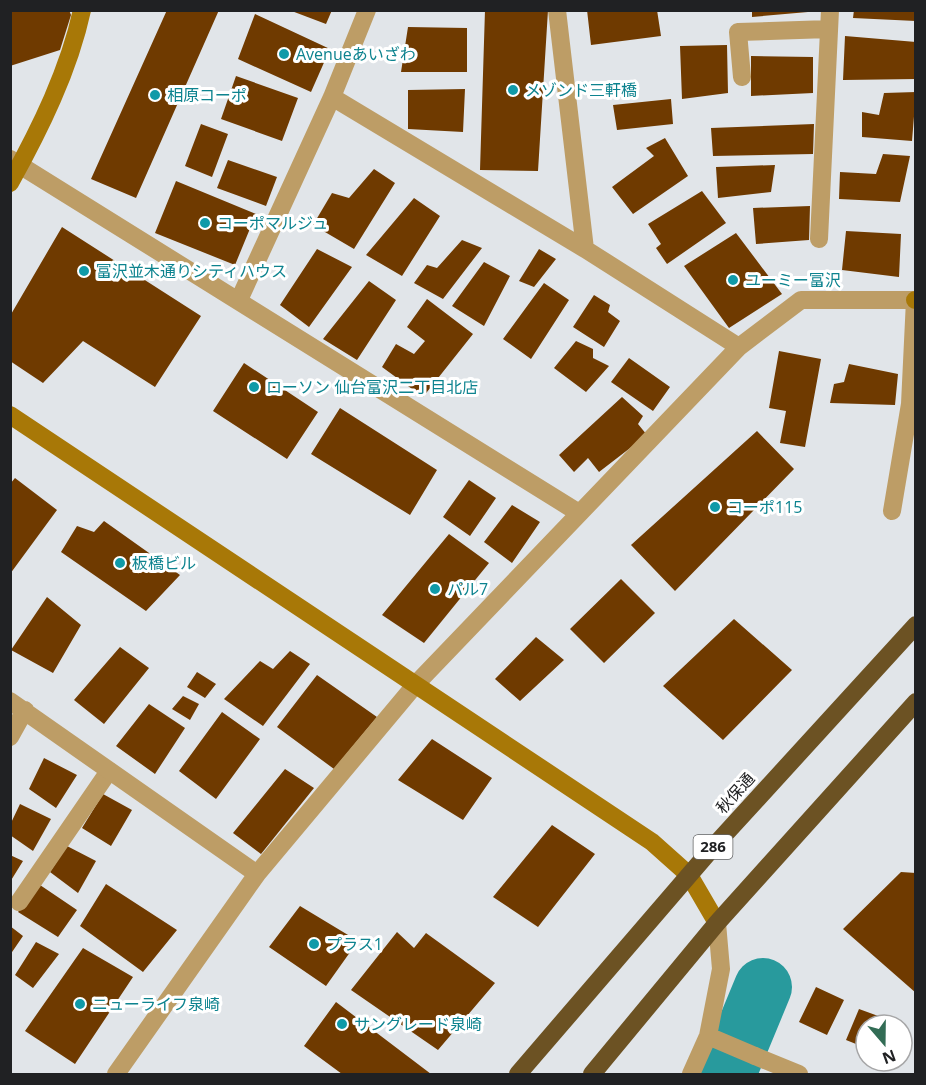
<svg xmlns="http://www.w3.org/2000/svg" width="926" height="1085" viewBox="0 0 926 1085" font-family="'Open Sans','Noto Sans JP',sans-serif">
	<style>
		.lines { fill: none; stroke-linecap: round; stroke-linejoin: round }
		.river { stroke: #289a9d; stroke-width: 58 }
		.building { fill: #6f3a00 }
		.lane { stroke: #bd9d66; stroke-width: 18 }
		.street { stroke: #bd9d66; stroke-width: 18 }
		.secondary { stroke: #a87807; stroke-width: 18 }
		.highway { stroke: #6c5223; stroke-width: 18 }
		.culture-dot { fill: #0f9aa8; stroke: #fff; stroke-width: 2 }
		.labels { text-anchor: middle; stroke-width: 6; stroke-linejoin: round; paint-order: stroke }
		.shield { fill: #fff; stroke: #636465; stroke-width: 1.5 }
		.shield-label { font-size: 15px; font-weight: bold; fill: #202123 }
		.culture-label { font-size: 16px; fill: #0d838f; stroke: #fff; text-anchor: start }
		.street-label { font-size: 16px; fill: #202123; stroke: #fff }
	</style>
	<rect width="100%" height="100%" fill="#e1e5e9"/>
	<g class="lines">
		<!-- river -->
		<path class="river" d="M727,1074l36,-87"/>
	</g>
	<!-- building -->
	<path class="building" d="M10,10h59l2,5 -11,35 -50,16z
		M167,10h52l-83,188 -45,-19z
		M289,10h43l-6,14z
		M485,10h63l-10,161 -58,-1z
		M587,10h70l4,26 -70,9z
		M752,10h56v2l-56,5z
		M854,10h62v11l-63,-3z
		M255,14l75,35 -19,43 -73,-33z
		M408,27l59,1v44h-66z
		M845,36l71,6v37l-73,1z
		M727,45l1,48 -46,6 -2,-53z
		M751,56l62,1v36l-62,3z
		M236,76l62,22 -16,43 -61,-22z
		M465,89l-2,43 -55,-3v-39z
		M916,92l-4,49 -50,-4v-25l17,3 5,-22z
		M671,99l2,25 -56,6 -4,-25z
		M201,124l27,10 -16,43 -27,-11z
		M814,124l-1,30 -100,2 -2,-28z
		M665,138l23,38 -55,38 -21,-27 42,-31 -8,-8z
		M883,154l27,2 -10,46 -61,-3 1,-27 36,2z
		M228,160l49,17 -11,29 -49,-18z
		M775,165l-4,27 -53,6 -2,-31z
		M374,169l21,14 -41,66 -41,-24 19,-32 17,5z
		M176,181l80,33 -21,51 -80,-32z
		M702,191l24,32 -59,41 -11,-16 5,-4 -13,-20z
		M414,198l26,18 -38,60 -36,-21z
		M810,206l-1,34 -53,4 -3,-36z
		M62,227l139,89 -46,71 -72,-46 -40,42 -33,-22v-45z
		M846,231l55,3 -2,43 -57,-7z
		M736,233l46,61 -53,34 -45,-62z
		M462,240l20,8 -39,51 -29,-16 13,-18 10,3z
		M317,249l35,18 -43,60 -29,-22z
		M539,249l17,10 -22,28 -15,-6z
		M484,262l26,14 -26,50 -32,-20z
		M369,281l27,19 -39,60 -34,-21z
		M544,283l25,17 -38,59 -28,-20z
		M594,295l16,10 -2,7 12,9 -16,26 -31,-20z
		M427,299l46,35 -50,63 -41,-30 14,-23 18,10 11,-13 -18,-14z
		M576,341l17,8v9l16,8 -23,26 -32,-24z
		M779,351l42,8 -16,88 -25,-4 6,-32 -17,-3z
		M629,358l41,29 -17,24 -42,-29z
		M244,363l74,49 -31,47 -74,-48z
		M849,364l49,10 -3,31 -65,-2 4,-19 10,-2z
		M622,397l21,19 -5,8 9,11 -48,37 -11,-14 -14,14 -15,-17z
		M340,408l97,62 -27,45 -99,-61z
		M757,431l37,38 -119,122 -44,-46z
		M15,478l42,32 -47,64v-90z
		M469,480l27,18 -26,38 -27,-19z
		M512,505l28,17 -28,41 -28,-21z
		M104,521l76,54 -34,36 -85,-59 16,-26 17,6z
		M449,534l40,29 -65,80 -42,-28z
		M621,579l34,34 -51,50 -34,-34z
		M47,597l34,28 -28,48 -42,-23z
		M734,619l58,51 -69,70 -60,-54z
		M536,637l28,23 -44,41 -25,-22z
		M120,647l29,21 -45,56 -30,-24z
		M290,651l20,13 -47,62 -39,-27 36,-38 13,8z
		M197,672l19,12 -11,14 -18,-11z
		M317,675l60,42 -43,52 -57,-42z
		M183,696l16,8 -9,16 -18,-11z
		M149,704l36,24 -30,46 -39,-28z
		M222,712l38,27 -44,60 -37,-28z
		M432,739l60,39 -29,42 -65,-40z
		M44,758l33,17 -21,33 -27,-19z
		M285,769l29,19 -53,66 -28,-21z
		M103,794l29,16 -21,36 -29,-18z
		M20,804l31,15 -18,32 -23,-16v-10z
		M552,825l43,29 -57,73 -45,-30z
		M67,846l29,15 -18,32 -28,-21z
		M10,855l13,6 -13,21z
		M901,872l15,1v120l-73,-64z
		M106,884l71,46 -34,42 -63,-46z
		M40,885l37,25 -19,27 -40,-25z
		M300,906l58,35 -32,45 -57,-39z
		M10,926l13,10 -13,19z
		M397,932l17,16 12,-15 69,50 -57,67 -87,-60z
		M36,942l23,12 -26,34 -18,-13z
		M83,948l50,29 -58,87 -50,-33z
		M816,987l28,13 -17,35 -28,-13z
		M336,1002l95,72h-89l-38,-28z
		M859,1009l33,12 -2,4h-24v23l-20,-8z"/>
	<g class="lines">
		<!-- lane -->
		<path class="lane" d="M19,902l90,-131
			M755,1056l44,18"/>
		<!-- street -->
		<path class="street" d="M557,10l28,239
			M742,77l-4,-45 91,-3
			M332,97l253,152 154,98
			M10,159l569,354
			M819,239l11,-229
			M239,300l93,-203 35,-87
			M10,701l247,173
			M10,737l15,-27
			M708,1036l47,20
			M116,1074l141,-200 159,-190 323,-337 62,-47h114l-5,104 -18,107
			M691,1074l17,-38 13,-67 -4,-46"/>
		<!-- secondary -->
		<path class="secondary" d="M10,183c30,-54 59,-113 72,-173
			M915,300h1
			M10,415l642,427 37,33 28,48"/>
		<!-- highway -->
		<path class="highway" d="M518,1074l197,-229 201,-220
			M592,1074l125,-151 199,-221"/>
	</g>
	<!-- markers -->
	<g class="culture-dot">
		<circle cx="284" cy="54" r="6"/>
		<circle cx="513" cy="90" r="6"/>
		<circle cx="155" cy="95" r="6"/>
		<circle cx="205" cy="223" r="6"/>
		<circle cx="84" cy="271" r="6"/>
		<circle cx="733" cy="280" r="6"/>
		<circle cx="254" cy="387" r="6"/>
		<circle cx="715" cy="507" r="6"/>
		<circle cx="120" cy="563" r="6"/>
		<circle cx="435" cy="589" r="6"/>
		<circle cx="314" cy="944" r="6"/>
		<circle cx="80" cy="1004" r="6"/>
		<circle cx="342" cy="1024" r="6"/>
	</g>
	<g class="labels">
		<!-- shield labels -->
		<rect class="shield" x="693.5" y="835" width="39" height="24" rx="4.5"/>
		<g class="shield-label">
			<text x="713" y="852">286</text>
		</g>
		<!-- culture labels -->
		<g class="culture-label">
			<text x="296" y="60">Avenueあいざわ</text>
			<text x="525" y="96">メゾンド三軒橋</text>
			<text x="167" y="101">相原コーポ</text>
			<text x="217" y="229">コーポマルジュ</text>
			<text x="96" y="277">富沢並木通りシティハウス</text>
			<text x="745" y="286">ユーミー富沢</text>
			<text x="266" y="393">ローソン 仙台富沢二丁目北店</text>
			<text x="727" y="513">コーポ115</text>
			<text x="132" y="569">板橋ビル</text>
			<text x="447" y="595">パル7</text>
			<text x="326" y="950">プラス1</text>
			<text x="92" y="1010">ニューライフ泉崎</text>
			<text x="354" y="1030">サングレード泉崎</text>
		</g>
		<!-- street labels -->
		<g class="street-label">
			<text transform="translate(735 793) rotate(-48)" y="6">秋保通</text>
		</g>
	</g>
	<!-- border -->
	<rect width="926" height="1085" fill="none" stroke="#202123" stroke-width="24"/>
	<!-- north arrow -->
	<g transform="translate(884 1043) rotate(160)"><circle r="28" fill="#ffffff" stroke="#a6a6a7" stroke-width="1.5"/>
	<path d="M0-4.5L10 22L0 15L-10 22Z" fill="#326c55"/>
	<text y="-9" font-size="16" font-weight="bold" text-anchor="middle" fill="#202123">N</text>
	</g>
</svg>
